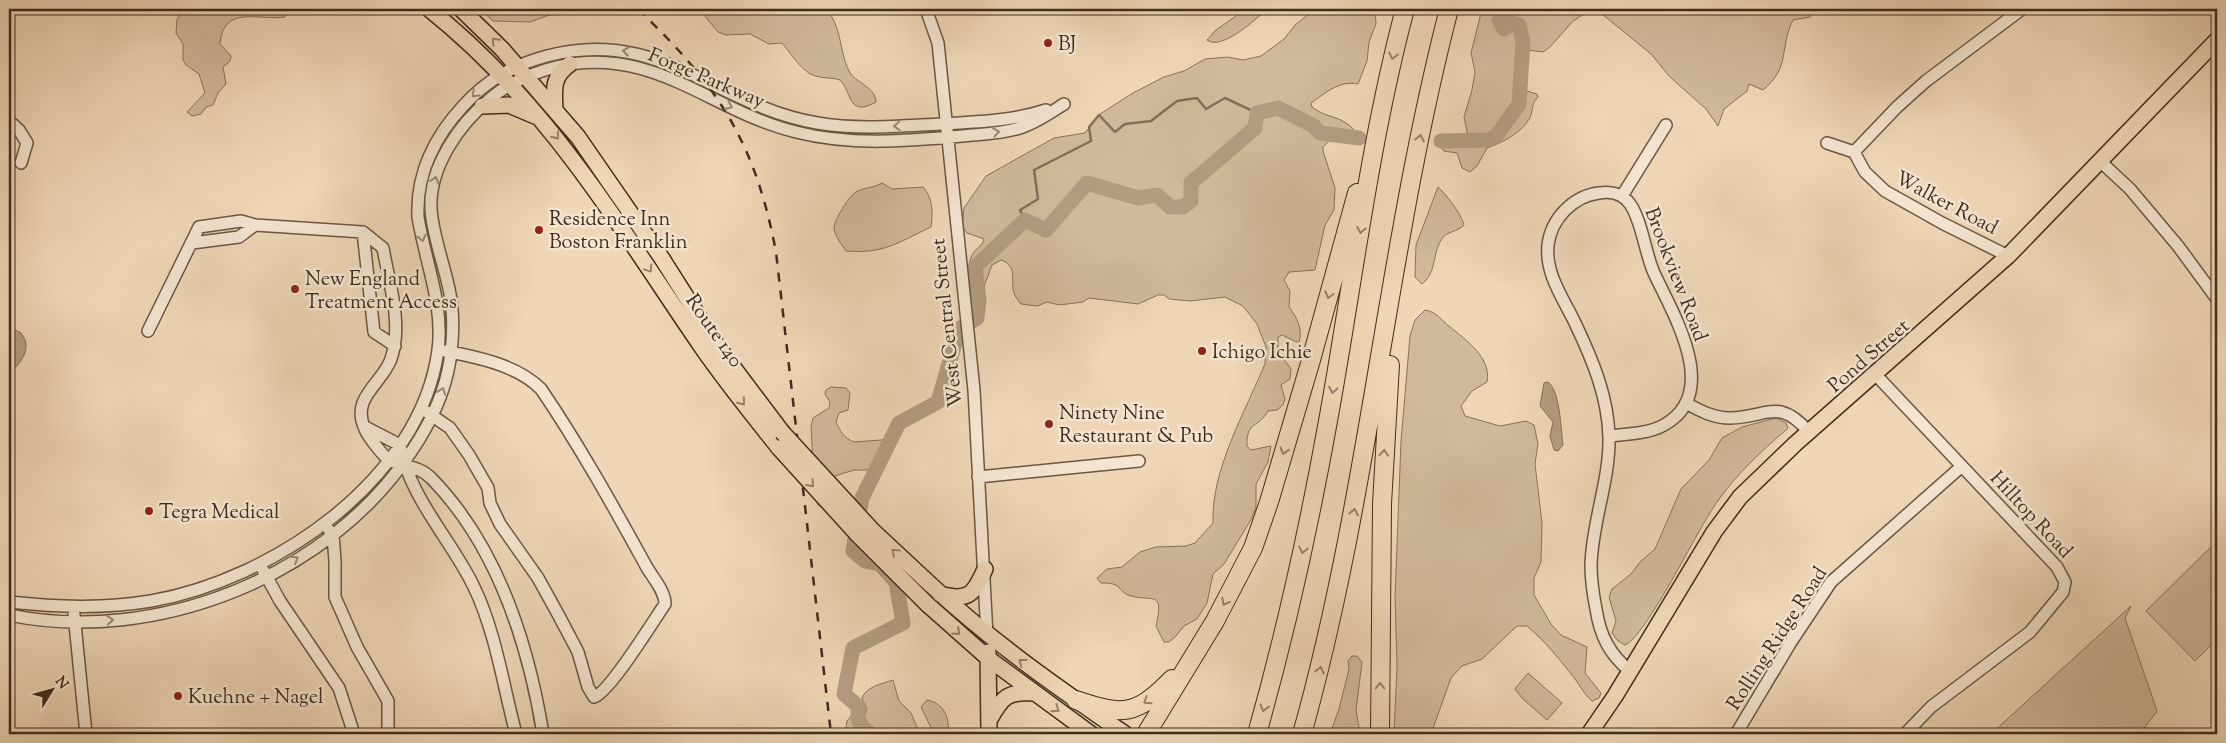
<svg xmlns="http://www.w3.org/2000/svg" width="2226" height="743" viewBox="0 0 2226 743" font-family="'Sorts Mill Goudy',serif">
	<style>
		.green { fill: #d0b99c; stroke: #88725d }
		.water { fill: #b29c82; stroke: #846f5a }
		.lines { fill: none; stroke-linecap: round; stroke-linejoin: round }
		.stream { stroke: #846f5a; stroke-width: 2.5 }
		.river { stroke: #b29c82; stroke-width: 15 }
		.minor-casing { stroke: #6b5644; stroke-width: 14 }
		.major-casing { stroke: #3f2c1e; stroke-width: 18 }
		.highway-casing { stroke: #3f2c1e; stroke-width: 20 }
		.minor { stroke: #f4e4d0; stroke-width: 11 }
		.major { stroke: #eed6b6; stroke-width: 15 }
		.highway { stroke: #eed6b6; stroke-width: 18 }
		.rail { stroke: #3f2c1e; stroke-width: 2.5; stroke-dasharray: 9 9; stroke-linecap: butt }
		.major-bridge-casing { stroke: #3f2c1e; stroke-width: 18; stroke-linecap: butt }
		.major-bridge { stroke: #eed6b6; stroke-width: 15 }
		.oneway { stroke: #96816a }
		.oneway2 { stroke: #9a8877 }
		.poi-dot { fill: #8f2418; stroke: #f4e4d0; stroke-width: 2 }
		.labels { text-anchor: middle; stroke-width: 5; stroke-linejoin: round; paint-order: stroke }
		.poi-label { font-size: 20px; fill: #3f2c1e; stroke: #f4e4d0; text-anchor: start }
		.street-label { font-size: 20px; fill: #3f2c1e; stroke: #f4e4d0 }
	</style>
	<rect width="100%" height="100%" fill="#eed6b6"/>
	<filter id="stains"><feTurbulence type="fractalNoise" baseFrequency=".004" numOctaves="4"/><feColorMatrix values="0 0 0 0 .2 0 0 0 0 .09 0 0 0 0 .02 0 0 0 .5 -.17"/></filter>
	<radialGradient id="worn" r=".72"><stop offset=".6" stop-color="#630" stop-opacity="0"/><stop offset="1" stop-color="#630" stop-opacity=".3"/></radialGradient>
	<!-- green -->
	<path class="green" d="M185,9h105l-5,8c-26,4 -62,-13 -65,27l11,12 -1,5 -7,6 3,17 -8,9 -5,12 -7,2 -5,7 -9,2 -5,-4 18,-19 -6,-19 -13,-9 -3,-5v-16l-7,-11 1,-14z
		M480,9h130l1,1 -8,3 -54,2 -19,7 -37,-1z
		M699,9h127c16,17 13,42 23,62 5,11 27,16 27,31 -28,16 -24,-10 -36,-22 -8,-3 -16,-1 -24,-4 -14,-3 -25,-23 -34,-33l-13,1 -19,-10 -24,1 -8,-3z
		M1246,9h21c-11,10 -45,42 -60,31l9,-10z
		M1315,9h60l1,15 -7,18 -2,19 -9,23c-19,-4 -32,9 -47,19l1,4c13,10 24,9 34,16 5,3 9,8 13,12l-10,7 -17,-4 -9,9v4l12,37 -1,22 -9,15 -10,45 -26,2 -5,8 6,11 -1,16c8,11 14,21 10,36l-17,-8 -4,2v14l13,18 -1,10 -9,6 4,14 -2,6 -6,5 -9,1c-9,17 -22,10 -21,35l4,4 20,-4 -3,16 -12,22v23l-4,11 -28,46 -11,10 -6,29 -10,16 -13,7 -8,10 -7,6h-5l-8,-16c9,-38 -5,-23 -28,-31 -4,-1 -8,-7 -12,-10 -4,-2 -11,-2 -15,-2l-4,-5 10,-9 15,-2 18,-15 16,-5 30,-1 9,-3 18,-20c-2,-53 32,-111 52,-159l1,-17 -9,-23 -14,-18 -18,-9 -35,4 -21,-2 -5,-4h-6l-20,9 -49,-6 -6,4 -24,3 -12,-3 -10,4 -16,-2c-2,-3 -6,-7 -7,-11 -4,-13 4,-27 -13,-33l-9,5 -9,24 -11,8c-2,-15 -7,-32 2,-45 4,-5 8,-6 10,-13l-17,-6 -5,-7 2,-18 22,-32 68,-38 31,-5 15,-19 33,-21 31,-16 20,-6 21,-12 23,-2 15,3 18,-4 23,-17 11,-14z
		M1482,9h110l-19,12 -23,26 -7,5 -15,-2c-12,9 -4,29 -1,41l10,3 1,3c-6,6 -5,10 -7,18 -6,16 -29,28 -44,33l-10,18 -7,6 -8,-4 -5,-15 -13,-2 -6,-7 3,-4 27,-4 -4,-19 8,-27 3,-18 -4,-19z
		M1593,9h81l4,3 5,-3h133l-6,8 -17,3c-14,28 -2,47 -30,70l-14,-6 -2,7 -23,18 -6,17 -12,-17 -36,-32 -19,-23 -49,-40z
		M882,183l10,6 31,-2c10,11 10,26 8,40 -34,16 -47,27 -85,24 -4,-6 -11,-15 -12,-22 -1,-8 16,-34 22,-37 9,-5 18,-4 26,-9z
		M1438,187c7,6 24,28 26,38 -6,7 -18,6 -23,15 -9,15 -4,32 -19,44l-7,-7 1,-32z
		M1425,310c12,2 16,10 25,17 16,13 42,31 37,55l-15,9 -11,15 4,10 35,10 26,-5 8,4 4,19 -3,20 7,59 -1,39 -7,16v17l17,29 10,11 26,12 -2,26 16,20 -2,5 -7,3c-8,-7 -11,-14 -17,-22 -14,-18 -30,-38 -48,-53h-10l-35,33 -20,7 -11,12 -20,56h-37l3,-68 -2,-68 6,-157 9,-105 5,-16z
		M831,387l15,1 4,5 -2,17 -9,3 -3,9c4,9 8,16 18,20l40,-3 -19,31h-21l-19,6 -9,31h-4l-4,-2 -3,-7 -4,-71 2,-9 16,-10 1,-6 -5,-8 1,-4z
		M1776,418l10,5 2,5 -2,2c-25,21 -50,45 -69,72 -19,26 -71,135 -92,143l-8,-5 -5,-7 4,-12 -7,-24 3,-8 19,-15 9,-12 15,-13 26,-60 28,-29 13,-22 20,-11z
		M2217,541v98l-22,22 -49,-50z
		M2131,606l-6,12 32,93 -17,23h-149z
		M1352,656h5l5,6 -6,48 4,24h-30l9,-25 10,-40 -1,-8z
		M1528,673l34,30 -15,17 -24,-21 -8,-10z
		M893,680l6,21 12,12 9,21h-75l2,-13 5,-6 13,-1 2,-5 -5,-11c5,-12 20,-14 31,-18z
		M927,700c17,3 23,18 21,34h-14l-13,-27z"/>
	<!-- water -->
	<path class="water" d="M9,328l11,4c14,15 1,31 -11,42z
		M1548,382c12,8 13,48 15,63l-5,6 -4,-1 -4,-14 3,-14 -13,-16 4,-23z"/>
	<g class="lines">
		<!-- stream -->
		<path class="stream" d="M1025,220l-5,-10 18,-11 -4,-29 57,-29 -2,-14 10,-12 16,17 10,-8 26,-3 26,-20 20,-3 9,11 19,-11 32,15"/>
		<!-- river -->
		<path class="river" d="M1441,141l47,-1 9,-5 22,-31 4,-62 -4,-17 -6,-2 -9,6 -5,-9 10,-11
			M871,734c-11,-6 -15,-15 -12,-27l-15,-13 9,-46 50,-25 -7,-41 -16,-18 -15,-3 -12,-10 9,-53 37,-75 39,-21 21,-73 18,-11 2,-18 -4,-33 50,-47 21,10 41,-47 51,15 19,-3 13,12h13l8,-6v-18l64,-55 2,-15 21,-5 36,18 6,7 39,5"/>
		<!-- minor casing -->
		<g class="minor-casing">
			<path id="minor" d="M926,9l12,34 36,347 13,246
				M9,121l10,9 8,13 -6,20
				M1827,143l27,9 11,20 20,19 57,32 66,33
				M1854,152l43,-45 29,-26 96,-72
				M2100,161l30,28 48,57 39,53
				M1622,196l44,-71
				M363,232l11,100 21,14
				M192,243l47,-6 16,-12
				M148,331l51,-104 42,-6 14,4 108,7 20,16c6,35 20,76 8,111 -9,25 -41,39 -26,70 2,6 20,30 26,32 14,6 29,5 41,18 66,68 96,163 111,255
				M1876,375l181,192 8,15 -2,10 -33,40 -99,75 -26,27
				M1686,403c14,8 28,15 44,15 38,-1 48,-21 79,14
				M427,412l23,16 19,27 19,33 2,15 10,21 38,54 21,38 19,36 10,35 6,10c15,-4 60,-77 71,-93 0,-14 -14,-28 -20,-40 -33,-60 -66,-119 -104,-175 -24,-24 -64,-32 -96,-38
				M365,427l35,18c10,54 51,94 74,142 22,46 29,98 42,147
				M1609,436c18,-2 39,-2 55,-11 58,-32 9,-111 -10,-152 -9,-20 -12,-52 -24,-69 -7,-10 -19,-13 -31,-11 -26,3 -48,26 -51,52 -3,30 16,54 28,80 17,36 32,72 33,112 1,43 -17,85 -18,128 0,15 2,29 5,44 4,26 13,45 34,62
				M978,477l161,-16
				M329,530l4,5 2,26v36l22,50 31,54v33
				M263,570l17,31 59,87 15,46
				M9,602c48,5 94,7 142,-1 121,-21 270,-121 287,-251 6,-45 -13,-89 -20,-133 -2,-44 17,-81 46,-112 24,-26 50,-40 83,-49 113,-30 169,50 270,67 41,7 82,3 124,1 35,-2 72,-3 105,-14
				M74,614l12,120
				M9,615c146,30 319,-38 402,-163 19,-28 34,-59 39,-92 3,-21 4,-45 0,-66 -5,-28 -17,-56 -19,-85 -2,-42 28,-85 60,-111 19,-16 41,-25 65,-31 97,-23 154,44 240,65 54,14 112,9 166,4 19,-2 39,-2 58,-8 16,-5 30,-15 44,-24
				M1736,734l55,-92 40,-60 131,-116"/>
		</g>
		<!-- major casing -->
		<g class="major-casing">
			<path id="major" d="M429,9c119,95 187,213 272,337 24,35 51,68 78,102
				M461,9l41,40 76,88 83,120 57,90 64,85
				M482,106l27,-1 26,11
				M555,109c-1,-19 -3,-33 15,-45
				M931,585c60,56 126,102 194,149
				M940,594c29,8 34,0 45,-25
				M927,604l62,55 102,75
				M988,652l1,82
				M990,719c12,-22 18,-28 44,-26
				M1589,734l26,-38 99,-164 26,-35 55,-53 213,-188 209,-216"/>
		</g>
		<!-- highway casing -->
		<g class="highway-casing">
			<path id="highway" d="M1076,700c47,16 60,16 96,-21
				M1146,734l69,-113 38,-73 16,-46 42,-142 46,-167
				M1257,734c29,-103 52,-207 71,-313 25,-137 41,-277 77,-412
				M1302,734c67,-238 85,-486 147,-725
				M1380,734l2,-230 8,-139"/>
		</g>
		<!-- minor -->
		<use href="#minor" class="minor"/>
		<!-- major -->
		<use href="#major" class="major"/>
		<!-- highway -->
		<use href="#highway" class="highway"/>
		<!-- rail -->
		<path class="rail" d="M638,9c80,77 117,132 138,243l55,482"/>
		<!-- major-bridge casing -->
		<g class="major-bridge-casing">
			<path id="major-bridge" d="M782,432l91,99 58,54
				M779,448l79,87 69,69"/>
		</g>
		<!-- major-bridge -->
		<use href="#major-bridge" class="major-bridge"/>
	</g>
	<!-- one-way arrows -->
	<defs><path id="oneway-chevron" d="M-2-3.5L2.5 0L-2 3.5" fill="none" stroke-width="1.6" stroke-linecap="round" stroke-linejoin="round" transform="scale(1.25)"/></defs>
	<g class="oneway">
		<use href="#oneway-chevron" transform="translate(495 41) rotate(-133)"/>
		<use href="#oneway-chevron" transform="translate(1393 56) rotate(102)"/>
		<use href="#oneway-chevron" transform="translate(556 136) rotate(52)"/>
		<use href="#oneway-chevron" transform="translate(1420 138) rotate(-79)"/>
		<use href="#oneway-chevron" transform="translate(1361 230) rotate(100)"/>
		<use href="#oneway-chevron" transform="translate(649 269) rotate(56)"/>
		<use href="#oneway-chevron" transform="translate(1329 295) rotate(105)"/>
		<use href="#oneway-chevron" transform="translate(1333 390) rotate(100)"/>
		<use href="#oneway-chevron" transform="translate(742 402) rotate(51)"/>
		<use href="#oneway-chevron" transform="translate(1284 451) rotate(107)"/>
		<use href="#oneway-chevron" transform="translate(1384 453) rotate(-87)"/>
		<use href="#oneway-chevron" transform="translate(811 484) rotate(48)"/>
		<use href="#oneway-chevron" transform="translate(1354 512) rotate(-79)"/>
		<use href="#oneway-chevron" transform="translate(1303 550) rotate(102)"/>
		<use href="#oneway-chevron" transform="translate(895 552) rotate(-137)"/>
		<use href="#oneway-chevron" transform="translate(1225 602) rotate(118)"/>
		<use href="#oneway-chevron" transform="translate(957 632) rotate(42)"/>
		<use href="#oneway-chevron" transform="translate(1022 662) rotate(-143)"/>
		<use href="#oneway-chevron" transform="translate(1320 670) rotate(-77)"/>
		<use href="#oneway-chevron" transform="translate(1380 686) rotate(-90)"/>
		<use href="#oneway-chevron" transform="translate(1147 701) rotate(146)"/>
		<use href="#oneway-chevron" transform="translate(1264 708) rotate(105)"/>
		<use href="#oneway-chevron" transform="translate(1056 709) rotate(35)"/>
	</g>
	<g class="oneway2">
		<use href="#oneway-chevron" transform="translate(626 51) rotate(-172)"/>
		<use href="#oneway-chevron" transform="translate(475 94) rotate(136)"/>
		<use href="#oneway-chevron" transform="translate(729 106) rotate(25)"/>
		<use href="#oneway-chevron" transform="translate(897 126) rotate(177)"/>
		<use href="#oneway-chevron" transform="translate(996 132) rotate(-9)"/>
		<use href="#oneway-chevron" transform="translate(435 180) rotate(-74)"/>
		<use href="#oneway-chevron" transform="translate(422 238) rotate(77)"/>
		<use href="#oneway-chevron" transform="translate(442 391) rotate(-70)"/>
		<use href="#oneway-chevron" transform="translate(295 559) rotate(-31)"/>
		<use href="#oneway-chevron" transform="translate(110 620) rotate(-5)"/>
	</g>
	<!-- markers -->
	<g class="poi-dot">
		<circle cx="1048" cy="43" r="5"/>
		<circle cx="539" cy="230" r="5"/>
		<circle cx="295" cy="289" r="5"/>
		<circle cx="1202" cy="351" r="5"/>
		<circle cx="1049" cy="424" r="5"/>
		<circle cx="149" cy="511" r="5"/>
		<circle cx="178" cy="696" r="5"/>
	</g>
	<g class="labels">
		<!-- poi labels -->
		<g class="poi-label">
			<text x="1058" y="50">BJ</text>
			<text x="549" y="225">Residence Inn<tspan x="549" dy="23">Boston Franklin</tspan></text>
			<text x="305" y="285">New England<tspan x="305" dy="23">Treatment Access</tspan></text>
			<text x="1212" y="358">Ichigo Ichie</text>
			<text x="1059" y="419">Ninety Nine<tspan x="1059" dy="23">Restaurant &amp; Pub</tspan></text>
			<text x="159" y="518">Tegra Medical</text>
			<text x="188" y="703">Kuehne + Nagel</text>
		</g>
		<!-- street labels -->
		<g class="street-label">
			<text transform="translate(707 77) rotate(23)" y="7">Forge Parkway</text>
			<text transform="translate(1947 202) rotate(28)" y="7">Walker Road</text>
			<text transform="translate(1677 274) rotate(69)" y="7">Brookview Road</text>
			<text transform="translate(946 323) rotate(-96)" y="7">West Central Street</text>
			<text transform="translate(715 330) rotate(55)" y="7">Route 140</text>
			<text transform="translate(1868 355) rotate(-41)" y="7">Pond Street</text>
			<text transform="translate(2032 514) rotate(47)" y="7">Hilltop Road</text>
			<text transform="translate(1776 638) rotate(-57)" y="7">Rolling Ridge Road</text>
		</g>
	</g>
	<!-- margin -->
	<rect width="2226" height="743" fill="none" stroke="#eed6b6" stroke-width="30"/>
	<rect x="10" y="10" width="2206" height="723" fill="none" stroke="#3f2c1e" stroke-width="2.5"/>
	<rect x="15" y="15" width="2196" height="713" fill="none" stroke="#3f2c1e"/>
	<!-- north arrow -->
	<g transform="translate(52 690) rotate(53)" stroke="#f4e4d0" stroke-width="4" paint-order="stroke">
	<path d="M0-4L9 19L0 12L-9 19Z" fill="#3f2c1e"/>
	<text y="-8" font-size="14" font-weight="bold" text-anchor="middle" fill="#3f2c1e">N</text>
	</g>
	<rect width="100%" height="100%" filter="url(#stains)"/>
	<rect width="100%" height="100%" fill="url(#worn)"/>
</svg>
